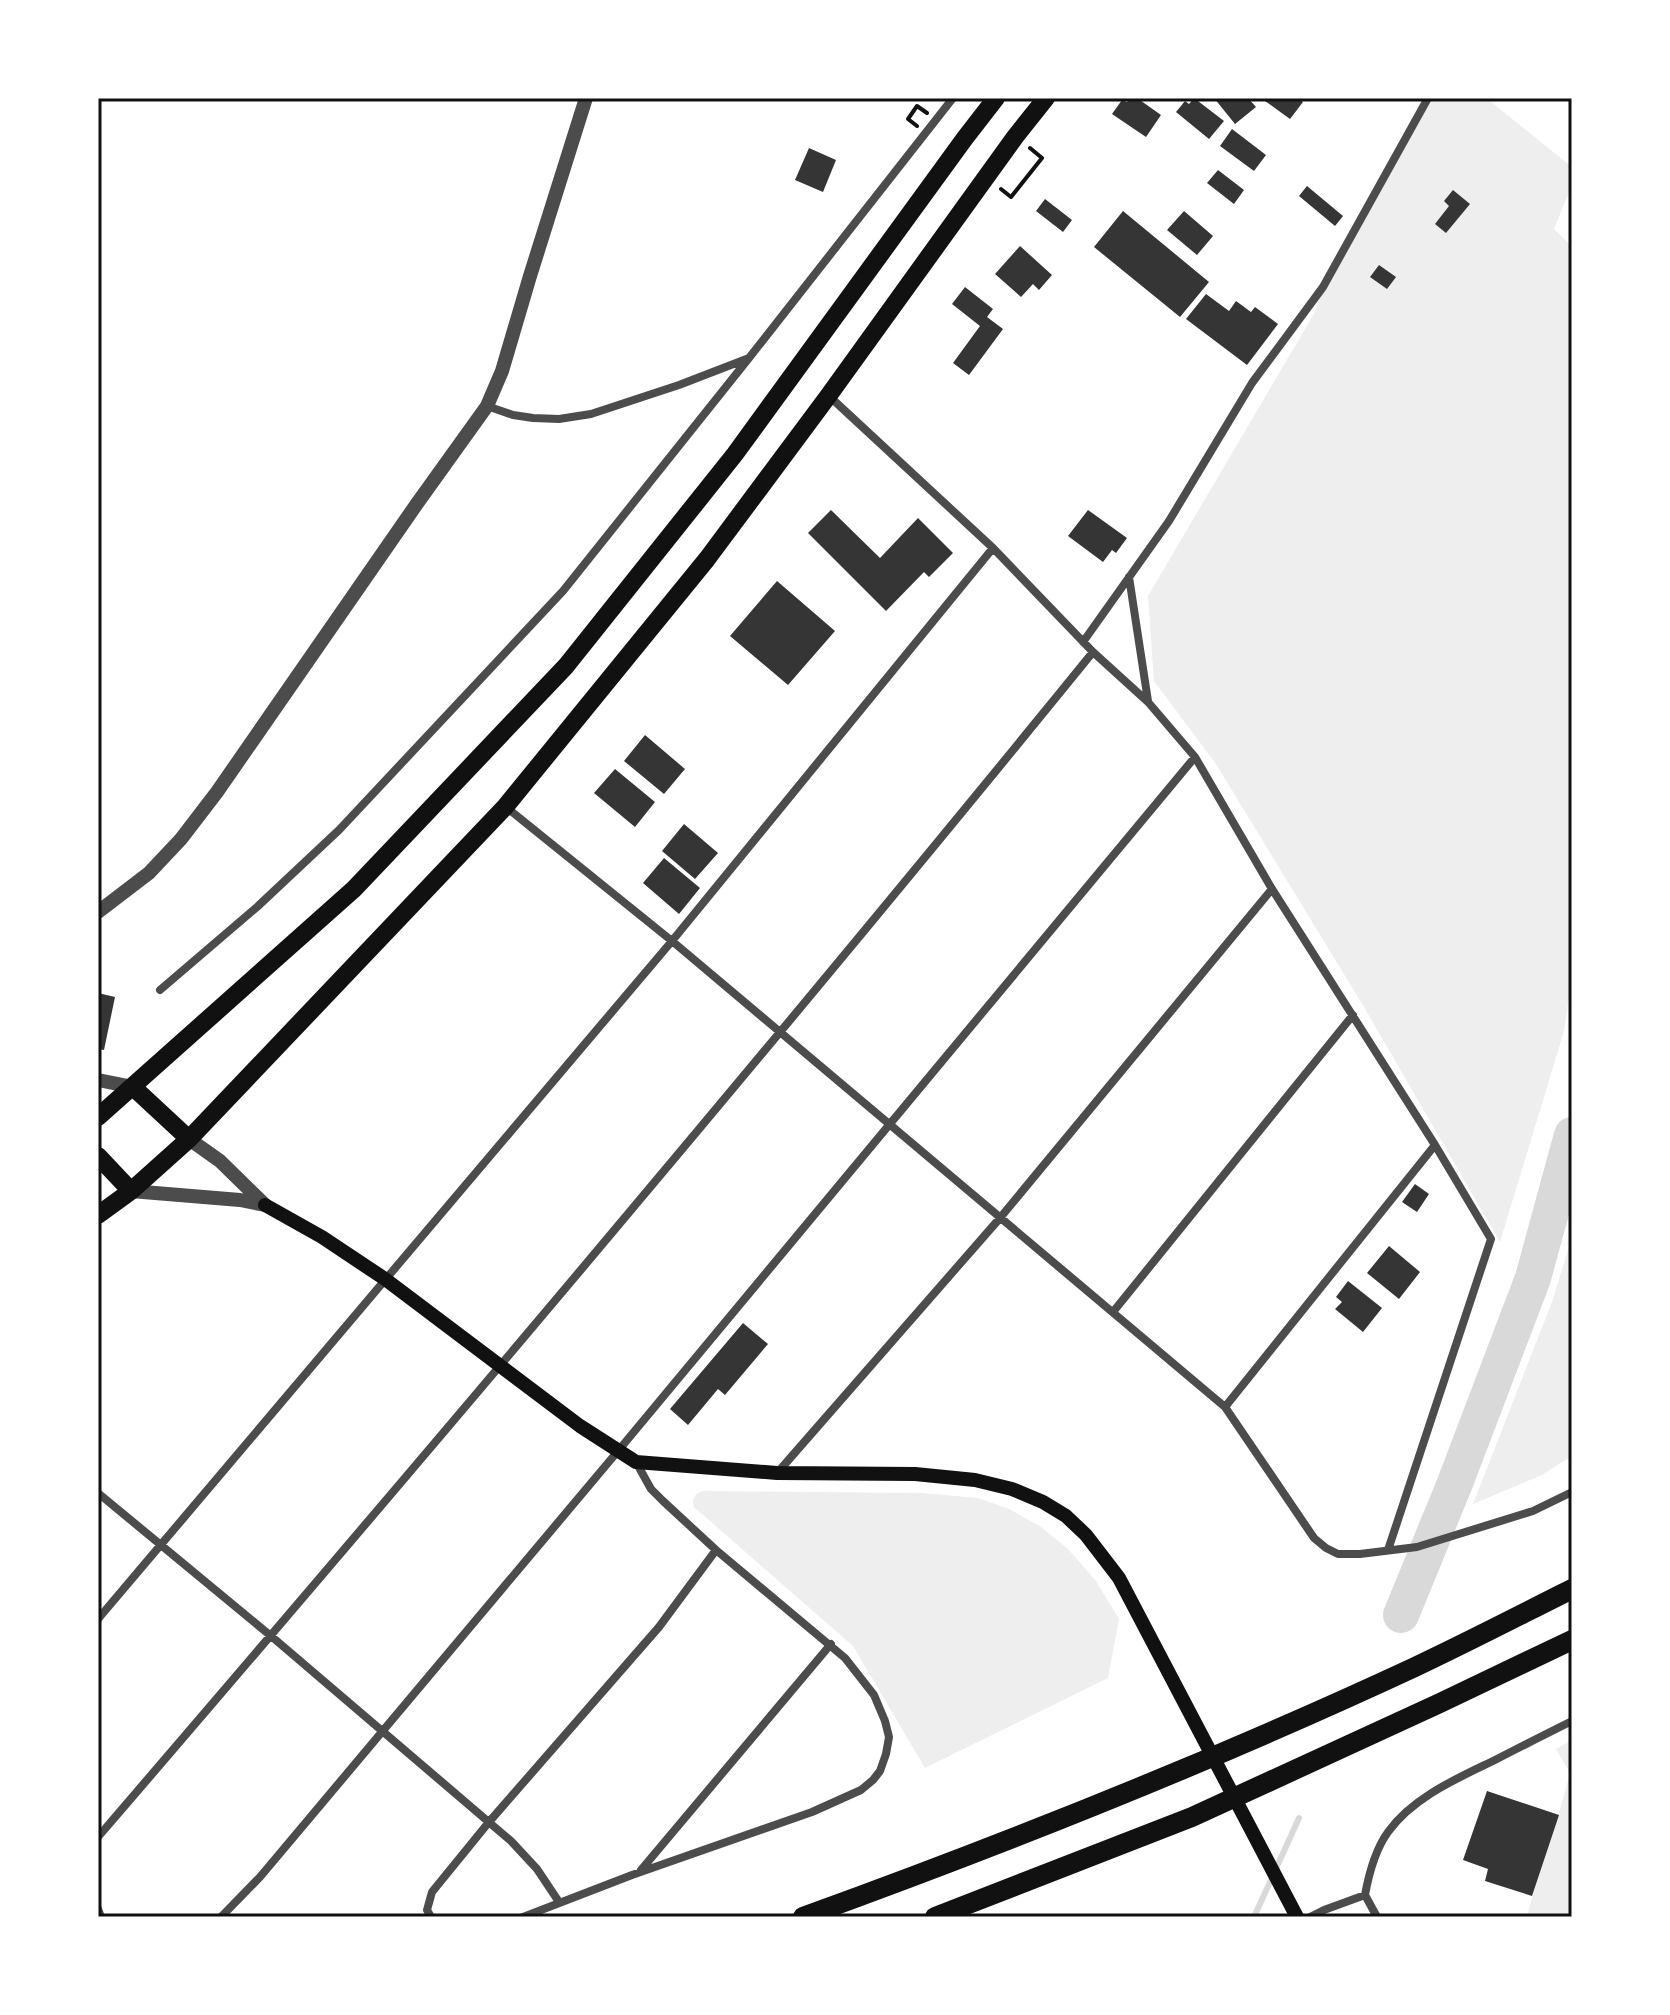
<svg xmlns="http://www.w3.org/2000/svg" width="1670" height="2015" viewBox="0 0 1670 2015" font-family="'Source Sans 3',sans-serif">
	<style>
		.green { fill: #eee }
		.lines { fill: none; stroke-linecap: round; stroke-linejoin: round }
		.stream { stroke: #d9d9d9; stroke-width: 6 }
		.river { stroke: #d9d9d9; stroke-width: 36 }
		.building { fill: #353535 }
		.path { stroke: #111; stroke-width: 4 }
		.minor { stroke: #4c4c4c; stroke-width: 8 }
		.tertiary { stroke: #4c4c4c; stroke-width: 14 }
		.secondary { stroke: #111; stroke-width: 14 }
		.trunk { stroke: #111; stroke-width: 18 }
		.motorway { stroke: #111; stroke-width: 20 }
		.neatline { fill: none; stroke: #111; stroke-width: 3 }
	</style>
	<rect width="100%" height="100%" fill="#fff"/>
	<!-- green -->
	<path class="green" d="M1428,98h58l86,69v18l-18,44 18,18v731l-8,53 -64,211 -136,-235 -148,-243 -62,-83 -6,-85 167,-284 8,-25z
		M1572,1237v219l-30,19 -69,29 79,-202z
		M704,1491l218,2 56,5 31,11 32,18 27,22 28,32 23,38 -11,59 -183,90 -72,-122 -159,-139c-3,-9 1,-14 10,-16z
		M1572,1740v177h-45c12,-49 31,-95 43,-144l-14,-24z"/>
	<g class="lines">
		<!-- stream -->
		<path class="stream" d="M1254,1917l45,-99"/>
		<!-- river -->
		<path class="river" d="M1401,1615l54,-132 78,-205 39,-143"/>
	</g>
	<!-- building -->
	<path class="building" d="M1130,98h7l24,17 -15,22 -34,-23 10,-14 5,2z
		M1194,98l30,23 -15,18 -33,-27 9,-11 4,3z
		M1214,98h34l8,9 -21,17z
		M1261,98h36l6,4 -13,17z
		M1232,129l34,26 -12,16 -34,-25z
		M809,148l27,12 -13,32 -28,-12z
		M1218,170l26,20 -10,14 -27,-21z
		M1307,186l36,30 -8,10 -36,-30z
		M1453,190l17,14 -24,29 -11,-9 14,-18 -5,-5z
		M1045,199l27,21 -9,12 -27,-21z
		M1123,211l86,71 -29,35 -86,-70z
		M1184,211l29,25 -16,19 -30,-25z
		M1020,246l32,29 -13,15 -6,-6 -12,13 -26,-23z
		M1379,265l17,12 -9,12 -17,-12z
		M965,287l28,22 -6,8 16,12 -34,46 -16,-12 27,-37 -28,-22z
		M1206,294l23,17 7,-10 15,11 4,-5 23,17 -31,41 -61,-46z
		M831,510l49,48 38,-40 35,35 -24,24 -5,-5 -38,39 -78,-78z
		M1088,510l39,28 -11,15 -4,-3 -9,12 -35,-26z
		M777,581l58,50 -47,54 -58,-49z
		M645,735l40,34 -21,25 -40,-33z
		M615,769l40,33 -20,25 -41,-34z
		M684,824l34,29 -23,26 -33,-28z
		M664,858l36,30 -21,26 -36,-31z
		M98,993l17,4 -11,53 -6,-1z
		M1415,1184l14,10 -12,18 -15,-10z
		M1389,1246l31,26 -21,27 -32,-26z
		M1348,1281l34,27 -19,24 -28,-23 7,-7 -6,-5z
		M743,1323l25,21 -43,51 -7,-6 -30,36 -18,-16z
		M1487,1791l72,24 -27,81 -47,-15 3,-12 -25,-9z"/>
	<g class="lines">
		<!-- path -->
		<path class="path" d="M917,126l-9,-7 9,-13 10,7
			M1001,189l10,8 31,-39 -12,-10"/>
		<!-- minor -->
		<path class="minor" d="M829,396l164,152 100,104 55,50 47,55 77,132 163,256 56,94 -103,311
			M487,406l26,9 20,3 26,1 32,-5 88,-29 70,-27 204,-260
			M1129,577l19,124
			M1083,642l86,-121 83,-138 71,-96 105,-189
			M506,807l166,134 553,466 89,131 12,10 12,6h22l57,-7 116,-36 39,-19
			M160,990l97,-83 82,-77 224,-239 186,-233
			M1113,1312l240,-297
			M1225,1407l210,-262
			M778,1472l222,-254 272,-329
			M98,1493l173,143 240,205 26,28 22,33
			M98,1619l574,-678 321,-393
			M98,1837c336,-391 670,-785 995,-1185
			M641,1870l190,-226
			M98,1909l3,8
			M221,1917l39,-40 358,-426 577,-694
			M431,1917l-4,-7 5,-18 57,-70 170,-195 57,-77
			M523,1917l109,-42 180,-63 49,-22 12,-10 7,-9 6,-17 3,-17 -4,-16 -11,-26 -29,-37 -129,-108 -53,-49 -12,-12 -15,-27
			M1310,1917l14,-7 41,-15
			M1377,1917l-12,-22c4,-22 10,-45 23,-63 25,-35 70,-54 107,-72 25,-13 51,-26 77,-39"/>
		<!-- tertiary -->
		<path class="tertiary" d="M98,912l51,-39 32,-34 36,-47 199,-287 71,-99 15,-35 28,-95 56,-178
			M98,1080l35,7
			M189,1139l31,22 45,44
			M131,1191l109,9 25,5"/>
		<!-- secondary -->
		<path class="secondary" d="M265,1205l57,32 63,42 195,147 56,36 141,11 138,1 60,6 37,9 31,13 23,14 20,19 33,43 178,339"/>
		<!-- trunk -->
		<path class="trunk" d="M133,1087l56,52
			M98,1117l256,-228 212,-223 169,-212 230,-316 31,-40
			M98,1156l33,35
			M98,1215l33,-24 58,-52 316,-332 202,-248 122,-164 186,-258 31,-39"/>
		<!-- motorway -->
		<path class="motorway" d="M803,1917c207,-75 412,-157 612,-250 53,-25 105,-52 157,-78
			M935,1917l257,-100 248,-114 132,-63"/>
	</g>
	<!-- border -->
	<rect width="1670" height="2015" fill="none" stroke="#ffffff" stroke-width="200"/>
	<rect x="100" y="100" width="1470" height="1815" class="neatline"/>
</svg>
